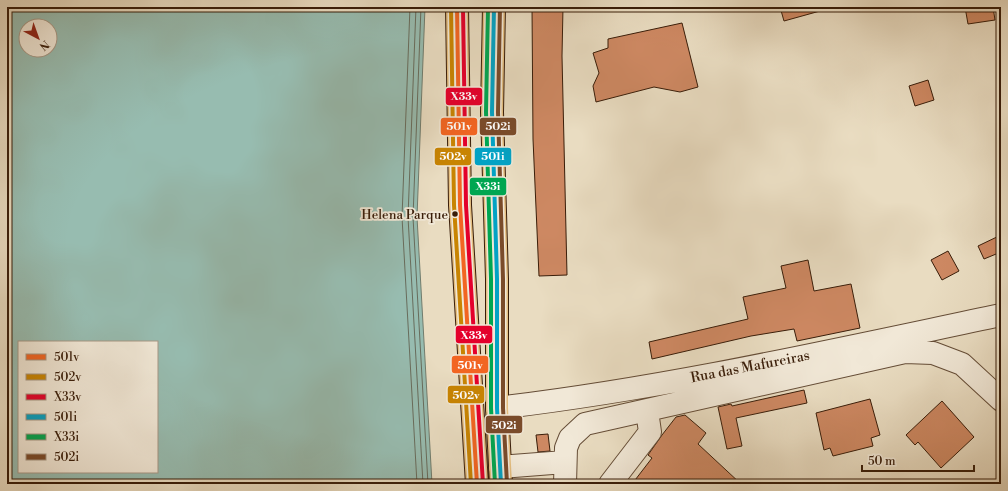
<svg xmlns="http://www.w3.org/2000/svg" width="1008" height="491" viewBox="0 0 1008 491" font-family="'Libre Bodoni',serif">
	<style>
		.water { fill: #97bcb0; stroke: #717c6d; fill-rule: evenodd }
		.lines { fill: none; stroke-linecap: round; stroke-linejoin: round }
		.shore { stroke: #686c5c; stroke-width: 1 }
		.building { fill: #cd8862; stroke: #391d09 }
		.minor-casing { stroke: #654d37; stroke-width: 24 }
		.major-casing { stroke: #391d09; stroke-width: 24 }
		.minor { stroke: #f1e8d7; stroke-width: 22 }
		.major { stroke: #e4be80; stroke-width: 22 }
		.bus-1-casing { stroke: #f1e8d7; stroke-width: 7 }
		.bus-2-casing { stroke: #f1e8d7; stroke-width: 7 }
		.bus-3-casing { stroke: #f1e8d7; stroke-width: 7 }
		.bus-4-casing { stroke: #f1e8d7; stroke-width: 7 }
		.bus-5-casing { stroke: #f1e8d7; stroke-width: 7 }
		.bus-6-casing { stroke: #f1e8d7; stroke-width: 7 }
		.bus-1 { stroke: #f26522; stroke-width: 4 }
		.bus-2 { stroke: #c88402; stroke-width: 4 }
		.bus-3 { stroke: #e4002b; stroke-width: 4 }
		.bus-4 { stroke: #03a2c4; stroke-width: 4 }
		.bus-5 { stroke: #00a651; stroke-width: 4 }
		.bus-6 { stroke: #7a4b2a; stroke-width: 4 }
		.bus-dot { fill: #391d09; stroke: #f1e8d7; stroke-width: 1.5 }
		.labels { text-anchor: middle; stroke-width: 3.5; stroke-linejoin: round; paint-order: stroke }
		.bus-label { font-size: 13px; fill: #391d09; stroke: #f1e8d7; text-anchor: end }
		.street-label { font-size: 14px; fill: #391d09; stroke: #f1e8d7 }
		.line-badge { stroke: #f1e8d7; stroke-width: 1.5 }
		.badge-label { font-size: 11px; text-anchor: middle; font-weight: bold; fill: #fff }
	</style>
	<rect width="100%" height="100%" fill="#e9dcc1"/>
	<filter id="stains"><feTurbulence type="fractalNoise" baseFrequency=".005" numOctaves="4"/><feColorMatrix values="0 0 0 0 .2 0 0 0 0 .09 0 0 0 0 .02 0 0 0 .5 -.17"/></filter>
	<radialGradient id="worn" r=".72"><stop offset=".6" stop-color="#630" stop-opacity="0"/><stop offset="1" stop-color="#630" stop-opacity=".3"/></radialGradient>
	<!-- water -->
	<path class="water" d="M7,7h418l-8,210 15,267h-425zM26,26h24v24h-24zM19,342h138v130h-138z"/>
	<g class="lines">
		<!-- shore -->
		<path class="shore" d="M410,7l-8,210 15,267
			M416,7l-8,210 15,267
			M421,7l-8,210 15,267"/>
	</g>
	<!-- building -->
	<path class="building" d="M532,7h31l-1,49 5,219 -28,1 -6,-137z
		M780,7h40v4l-36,10z
		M965,7h28l2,13 -27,4z
		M682,23l16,64 -18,5 -26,-5 -58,15 -3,-16 6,-13 -6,-20 15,-5v-9z
		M928,80l6,20 -19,6 -6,-20z
		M1001,235v17l-17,7 -6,-13z
		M948,251l11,20 -17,9 -11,-20z
		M808,260l6,31 37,-7 9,44 -63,13 -3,-12 -43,7 -99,23 -3,-17 99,-23 -5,-22 43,-9 -5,-22z
		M804,390l3,13 -71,15 6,28 -15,3 -9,-42 13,-3 1,2z
		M870,399l10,36 -9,3 2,8 -40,10 -3,-8 -6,2 -8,-37z
		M942,401l32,36 -33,31 -23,-26 -3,3 -9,-10z
		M685,415l21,18 -8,11 43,40h-109l20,-26 -4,-3 14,-20 14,-18z
		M548,434l2,17 -12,1 -2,-17z"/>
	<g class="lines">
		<!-- minor casing -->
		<g class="minor-casing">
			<path id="minor" d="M497,408c170,-20 337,-58 504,-93
				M500,467l65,-5
				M565,484l1,-36 4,-10 15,-14 320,-72 28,1 29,11 39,36
				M610,484l40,-52 -3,-21"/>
		</g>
		<!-- major casing -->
		<g class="major-casing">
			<path id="major" d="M457,7l3,198 17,279
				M494,7l-2,105 5,167v129l4,76"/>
		</g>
		<!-- minor -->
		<use href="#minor" class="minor"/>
		<!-- major -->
		<use href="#major" class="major"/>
		<!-- bus-1 casing -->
		<g class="bus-1-casing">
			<path id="bus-1" d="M457,7l3,198 17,279"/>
		</g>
		<!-- bus-2 casing -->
		<g class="bus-2-casing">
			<path id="bus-2" d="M451,7l3,198 17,279"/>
		</g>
		<!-- bus-3 casing -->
		<g class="bus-3-casing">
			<path id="bus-3" d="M463,7l3,198 17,279"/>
		</g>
		<!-- bus-4 casing -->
		<g class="bus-4-casing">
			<path id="bus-4" d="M494,7l-2,105 5,167v129l4,76"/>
		</g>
		<!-- bus-5 casing -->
		<g class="bus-5-casing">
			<path id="bus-5" d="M488,7l-2,105 5,167v129l4,76"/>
		</g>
		<!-- bus-6 casing -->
		<g class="bus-6-casing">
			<path id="bus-6" d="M500,7l-2,105 5,167v129l4,76"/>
		</g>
		<!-- bus-1 -->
		<use href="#bus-1" class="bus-1"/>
		<!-- bus-2 -->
		<use href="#bus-2" class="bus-2"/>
		<!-- bus-3 -->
		<use href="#bus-3" class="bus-3"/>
		<!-- bus-4 -->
		<use href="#bus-4" class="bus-4"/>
		<!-- bus-5 -->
		<use href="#bus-5" class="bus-5"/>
		<!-- bus-6 -->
		<use href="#bus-6" class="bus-6"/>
	</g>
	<!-- markers -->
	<circle class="bus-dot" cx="455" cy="214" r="3.5"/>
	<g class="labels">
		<!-- bus labels -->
		<g class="bus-label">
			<text x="448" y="219">Helena Parque</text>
		</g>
		<!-- street labels -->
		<g class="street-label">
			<text transform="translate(750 366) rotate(-11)" y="5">Rua das Mafureiras</text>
		</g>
	</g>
	<g class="line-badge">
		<rect x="445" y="87" width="38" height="19" rx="4" fill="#e4002b"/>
		<rect x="479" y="117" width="38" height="19" rx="4" fill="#7a4b2a"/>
		<rect x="440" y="117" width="38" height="19" rx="4" fill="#f26522"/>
		<rect x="474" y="147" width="38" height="19" rx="4" fill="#03a2c4"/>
		<rect x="434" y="147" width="38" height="19" rx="4" fill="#c88402"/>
		<rect x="469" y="177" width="38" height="19" rx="4" fill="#00a651"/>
		<rect x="455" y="325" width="38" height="19" rx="4" fill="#e4002b"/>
		<rect x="451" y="355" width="38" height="19" rx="4" fill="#f26522"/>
		<rect x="447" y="385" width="38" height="19" rx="4" fill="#c88402"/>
		<rect x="485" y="415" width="38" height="19" rx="4" fill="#7a4b2a"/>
	</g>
	<g class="badge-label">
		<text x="464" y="100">X33v</text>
		<text x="498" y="130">502i</text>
		<text x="459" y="130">501v</text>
		<text x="493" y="160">501i</text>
		<text x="453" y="160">502v</text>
		<text x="488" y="190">X33i</text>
		<text x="474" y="339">X33v</text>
		<text x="470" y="369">501v</text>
		<text x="466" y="399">502v</text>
		<text x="504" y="429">502i</text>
	</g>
	<!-- margin -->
	<rect width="1008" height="491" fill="none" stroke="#e9dcc1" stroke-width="24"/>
	<rect x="8" y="8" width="992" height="475" fill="none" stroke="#391d09" stroke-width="2"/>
	<rect x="12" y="12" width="984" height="467" fill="none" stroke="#391d09"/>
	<!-- legend -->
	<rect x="18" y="341" width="140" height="132" fill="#f1e8d7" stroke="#a79785"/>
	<rect x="26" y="354" width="20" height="6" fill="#f26522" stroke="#a79785"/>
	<text x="54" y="361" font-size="12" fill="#391d09">501v</text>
	<rect x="26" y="374" width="20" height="6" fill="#c88402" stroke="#a79785"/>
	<text x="54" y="381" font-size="12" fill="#391d09">502v</text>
	<rect x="26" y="394" width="20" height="6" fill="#e4002b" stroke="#a79785"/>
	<text x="54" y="401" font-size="12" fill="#391d09">X33v</text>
	<rect x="26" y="414" width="20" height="6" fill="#03a2c4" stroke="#a79785"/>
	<text x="54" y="421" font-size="12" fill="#391d09">501i</text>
	<rect x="26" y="434" width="20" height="6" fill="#00a651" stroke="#a79785"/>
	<text x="54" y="441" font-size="12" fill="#391d09">X33i</text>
	<rect x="26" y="454" width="20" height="6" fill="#7a4b2a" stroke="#a79785"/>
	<text x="54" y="461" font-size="12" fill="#391d09">502i</text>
	<!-- north arrow -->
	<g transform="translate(38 38) rotate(139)"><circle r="19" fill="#f1e8d7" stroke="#a79785"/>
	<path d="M0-3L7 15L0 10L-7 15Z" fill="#8f2418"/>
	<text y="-6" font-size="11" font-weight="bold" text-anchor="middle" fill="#391d09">N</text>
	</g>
	<!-- scale -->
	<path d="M862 465v6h112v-6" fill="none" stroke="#391d09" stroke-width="2"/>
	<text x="868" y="465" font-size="12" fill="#391d09" stroke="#f1e8d7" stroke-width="3" paint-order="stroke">50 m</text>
	<rect width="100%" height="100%" filter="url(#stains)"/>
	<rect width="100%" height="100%" fill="url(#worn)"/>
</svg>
